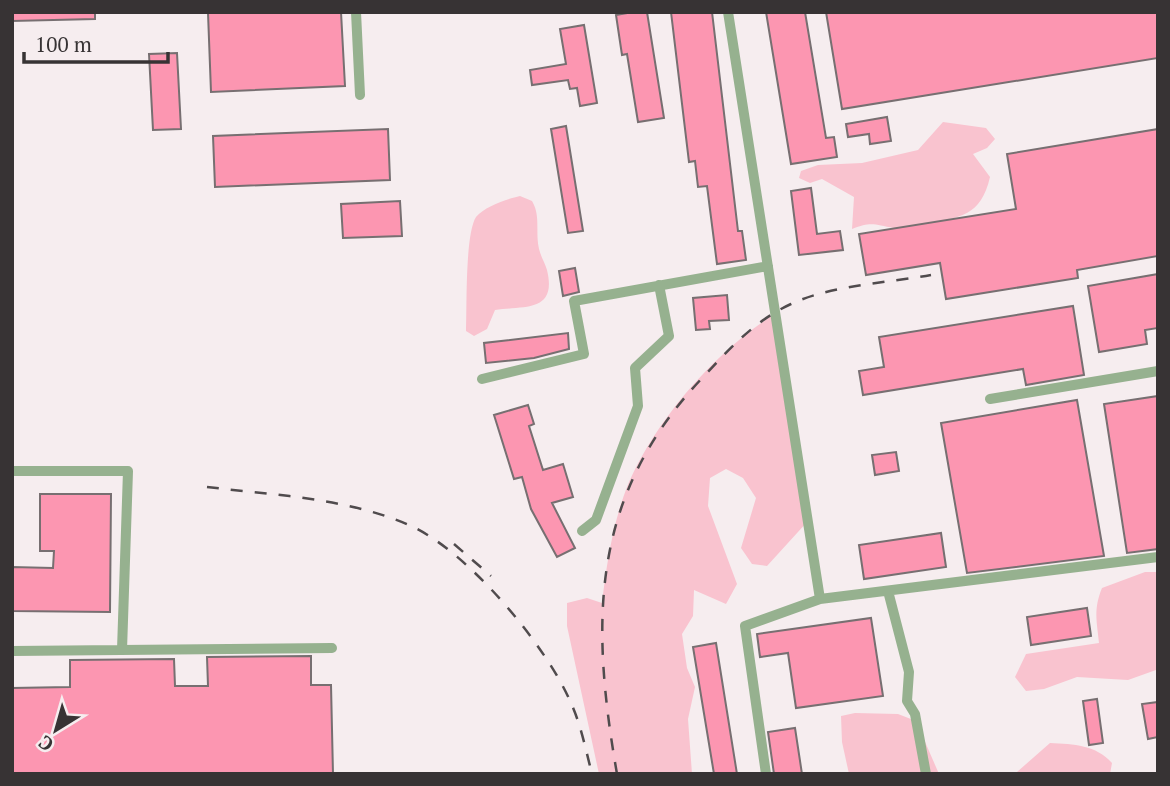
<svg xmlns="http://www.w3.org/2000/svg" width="1170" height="786" viewBox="0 0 1170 786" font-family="'PT Serif',serif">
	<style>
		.green { fill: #f9c3cf }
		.building { fill: #fc96b1; stroke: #776f71; stroke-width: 2 }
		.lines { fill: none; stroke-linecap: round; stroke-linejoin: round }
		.minor { stroke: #96b18f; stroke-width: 10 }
		.rail { stroke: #504b4d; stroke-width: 2.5; stroke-dasharray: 12 12; stroke-linecap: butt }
	</style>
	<rect width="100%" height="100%" fill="#f6edef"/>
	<!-- green -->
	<path class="green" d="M943,122l43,6 9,11 -8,9 -14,6 17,23c-9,39 -30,41 -64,46 -9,2 -23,6 -32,5 -19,-3 -22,-7 -42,1l2,-32 -32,-18 -12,4 -11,-5 2,-7 17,-6 44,-2 56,-13z
		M520,196l12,5c9,15 3,31 7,48 2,8 6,14 8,21 10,42 -21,36 -52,40l-8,19 -13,7 -8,-5c1,-24 -1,-97 10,-114 9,-11 31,-18 44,-21z
		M776,313l32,208 -41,45 -15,-2 -11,-16 15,-50 -13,-20 -17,-9 -16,9 -2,28 29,78 -11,20 -32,-14 -1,26 -11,18 5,34 8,19 -7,32 4,55h-93l-32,-148v-23l20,-5 15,5c5,-41 11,-82 27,-121 29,-65 87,-131 147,-169z
		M1145,572h13l-2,98 -28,10 -51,-3 -33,12 -18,2 -11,-14 11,-23 73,-11c-2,-21 -6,-33 3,-55z
		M855,713l43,1 18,7 23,53h-90l-7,-32 -1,-26z
		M1050,743c24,1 46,2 62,20l-2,11h-117l24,-2z"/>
	<!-- building -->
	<path class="building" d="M12,12h83v7l-83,2z
		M341,12l4,74 -134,6 -3,-79z
		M633,12h14l17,106 -26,4 -11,-68 -5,1 -6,-40z
		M671,12h41l26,219h4l4,29 -29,4 -10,-78 -9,1 -3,-26 -6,1z
		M766,12h39l21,126 8,-1 3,20 -46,7z
		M826,12h332v46l-316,51z
		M584,25l13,78 -17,3 -3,-18 -7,1 -2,-9 -36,5 -2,-15 36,-6 -6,-35z
		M177,53l4,76 -28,1 -4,-76z
		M887,117l4,24 -21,3 -1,-10 -21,3 -2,-13z
		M566,126l17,105 -15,2 -17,-104z
		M388,129l2,51 -175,7 -2,-51z
		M1158,129v127l-81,14 1,8 -132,21 -6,-36 -74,12 -7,-41 157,-25 -9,-55z
		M811,188l6,46 23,-3 3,19 -44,5 -8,-64z
		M400,201l2,35 -59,2 -2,-34z
		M575,268l4,24 -16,4 -4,-25z
		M1158,274v54l-13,2 2,14 -48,8 -11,-66z
		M727,295l2,25 -20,1 1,8 -14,1 -3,-32z
		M1073,306l11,69 -58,10 -3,-16 -160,26 -4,-24 25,-4 -5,-30z
		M568,333l1,16 -35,9 -48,5 -2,-20z
		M1158,396v153l-31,4 -23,-149z
		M1077,400l27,156 -137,17 -26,-150z
		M528,405l6,19 -5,2 14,44 20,-6 10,33 -21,6 23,45 -18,9 -26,-48 -9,-32 -8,2 -20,-64z
		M896,452l3,19 -24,4 -3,-20z
		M40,494h71l-1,118 -98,-1v-44l41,1 1,-17h-14z
		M941,533l5,34 -82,12 -5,-34z
		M1087,608l4,28 -60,9 -4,-28z
		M871,618l12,78 -87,12 -8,-55 -28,4 -3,-23z
		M716,643l21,131h-23l-21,-127z
		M311,656v29h20l2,89h-321v-86l58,-1v-27l104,-1 1,27h33l-1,-29z
		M1097,699l6,44 -14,2 -6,-44z
		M1158,702v35l-10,2 -6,-35z
		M795,728l7,46h-28l-6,-42z"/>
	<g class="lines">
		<!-- minor -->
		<path class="minor" d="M356,12l4,83
			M728,12l92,587 -75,27 21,148
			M482,379l102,-25 -10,-53 194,-35
			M990,399l168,-28
			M12,471h116l-6,179
			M582,531l14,-11 42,-114 -3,-38 34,-32 -10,-51
			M888,591l21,81 -2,29 8,13 11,60
			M820,599l338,-42
			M12,651l320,-3"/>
		<!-- rail -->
		<path class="rail" d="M207,487c67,8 140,11 202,38 59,26 137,120 162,178 10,22 15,48 21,71
			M454,544l37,32
			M617,774c-27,-155 -27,-280 89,-400 25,-27 50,-54 85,-70 41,-19 95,-21 140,-29"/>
	</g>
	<!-- border -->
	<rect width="1170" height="786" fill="none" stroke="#373334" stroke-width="28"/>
	<!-- north arrow -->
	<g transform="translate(56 730) rotate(217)" stroke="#f6edef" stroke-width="5" paint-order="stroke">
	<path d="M0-5L12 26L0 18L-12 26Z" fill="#373334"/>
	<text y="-10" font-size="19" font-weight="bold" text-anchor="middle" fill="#373334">С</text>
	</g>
	<!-- scale -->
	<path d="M24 52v10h144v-10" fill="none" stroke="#373334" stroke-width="3.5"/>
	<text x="35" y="52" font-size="21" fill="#373334" stroke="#f6edef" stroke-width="5" paint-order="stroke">100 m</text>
</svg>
